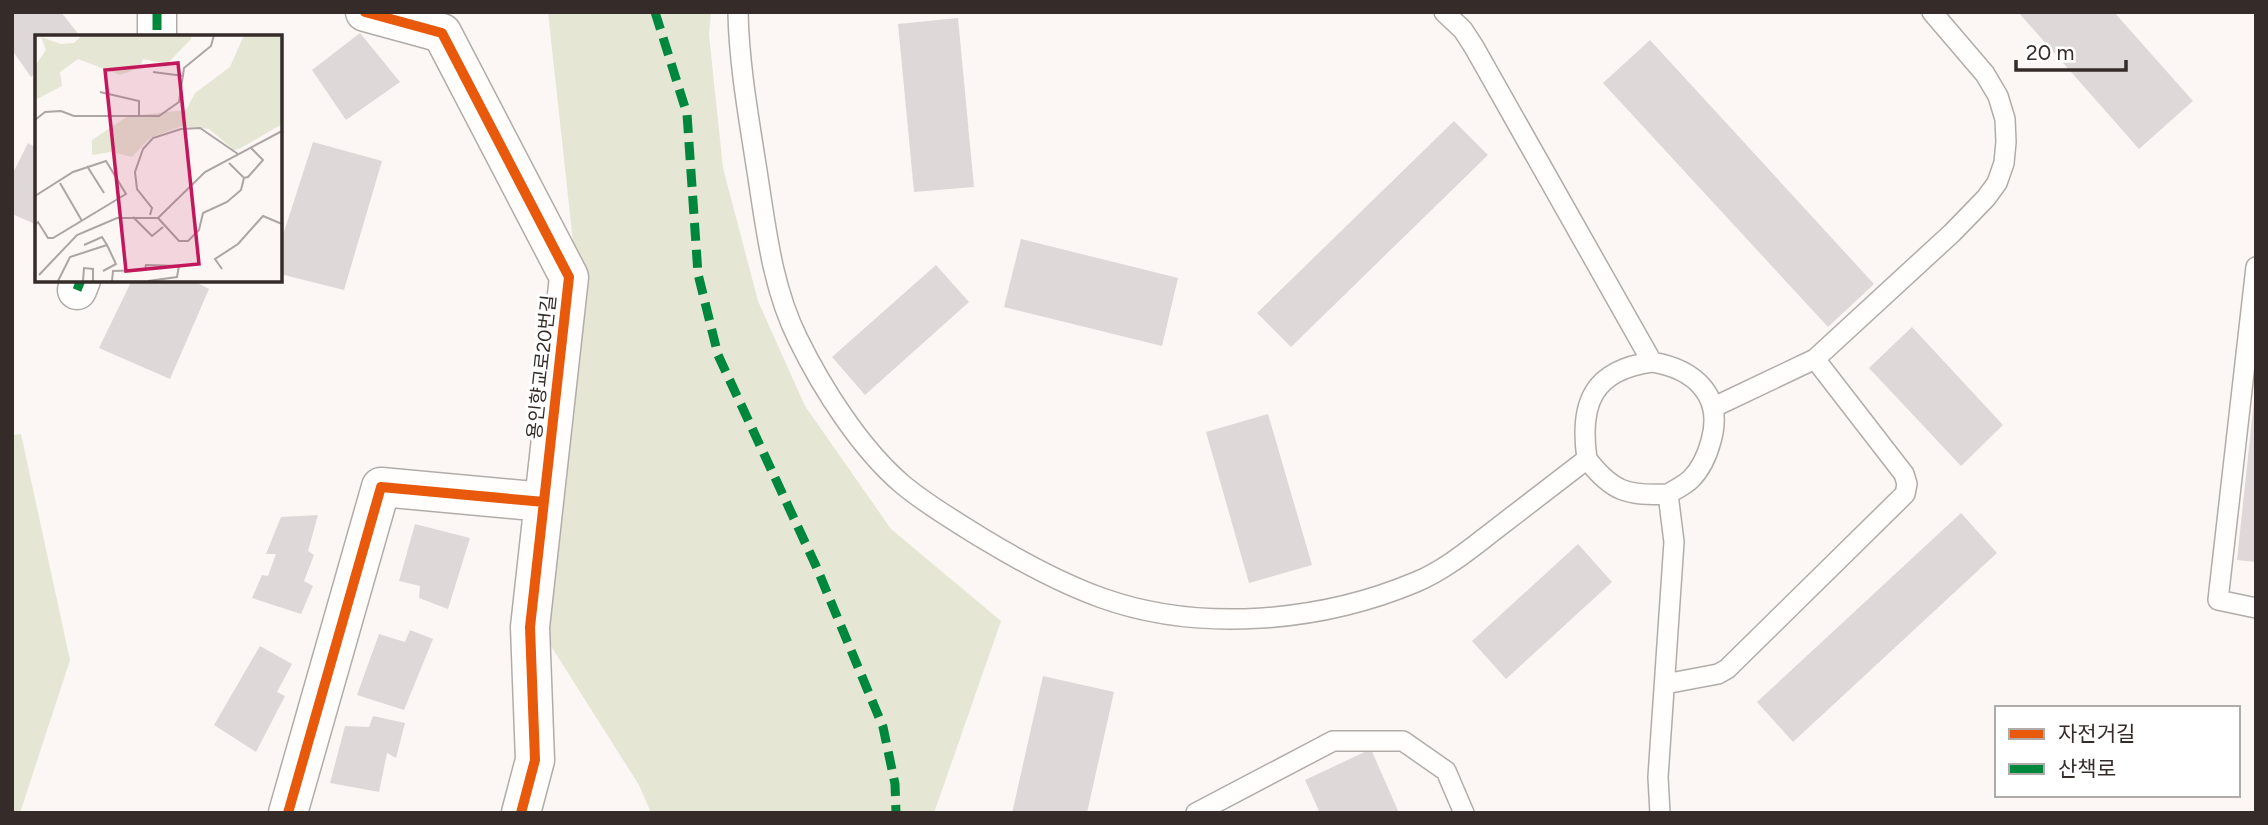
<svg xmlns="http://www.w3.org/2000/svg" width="2268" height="825" viewBox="0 0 2268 825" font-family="Figtree,'Noto Sans KR',sans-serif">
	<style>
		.green { fill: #e5e7d4 }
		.building { fill: #dfd8d9 }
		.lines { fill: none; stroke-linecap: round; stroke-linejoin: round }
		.lane-casing { stroke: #b2aca9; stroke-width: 22 }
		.street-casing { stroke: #b2aca9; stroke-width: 41 }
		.lane { stroke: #fffefd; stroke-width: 19 }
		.street { stroke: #fffefd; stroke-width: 38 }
		.quiet { stroke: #00873e; stroke-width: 9; stroke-dasharray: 18 9; stroke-linecap: butt }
		.cycleway-casing { stroke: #fff; stroke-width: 15 }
		.cycleway { stroke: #e8590c; stroke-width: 10 }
		.labels { text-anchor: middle; stroke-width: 6; stroke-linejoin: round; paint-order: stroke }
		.street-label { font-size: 19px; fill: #352c29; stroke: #fff }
		.inset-road { fill: none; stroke: #aca5a3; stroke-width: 2 }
		.view { fill: #c2185b; fill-opacity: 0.15; stroke: #c2185b; stroke-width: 3.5 }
		.inset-edge { fill: none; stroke: #352c29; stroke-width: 3.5 }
	</style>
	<rect width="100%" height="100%" fill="#fcf6f4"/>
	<!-- green -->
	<path class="green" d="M548,12h163l-2,23 14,133 35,133 47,105 86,123 110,92 -67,192h-283l-12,-28 -102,-161 40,-345z
		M21,434l49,226 -50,153h-8v-378z"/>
	<!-- building -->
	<path class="building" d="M12,12h49l19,24 -43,1v35l-6,5 -19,-27z
		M2018,12h96l79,89 -54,48z
		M958,18l16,169 -60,5 -16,-168z
		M360,33l40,49 -54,38 -34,-50z
		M1650,40l224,244 -46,43 -225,-244z
		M1454,121l34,34 -197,192 -34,-34z
		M313,142l69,19 -38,129 -64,-16v-30z
		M28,143l9,5v77l-25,-11v-39z
		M1021,239l157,39 -16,68 -158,-39z
		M936,265l33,37 -104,93 -33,-38z
		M132,280h60l17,9 -39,90 -71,-31z
		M1912,327l91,98 -42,41 -92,-98z
		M2254,400h2v162l-19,-2z
		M1268,414l44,151 -63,18 -43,-151z
		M1961,513l36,40 -204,189 -36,-40z
		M318,515l-10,36 6,4 -10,26 9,5 -12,28 -49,-16 10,-23 6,1 8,-22h-10l15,-37z
		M415,524l55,14 -22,71 -29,-11 1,-12 -21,-5z
		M1578,544l34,38 -106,97 -34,-38z
		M410,630l23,9 -29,71 -47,-15 22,-61 26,8z
		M260,646l32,18 -15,28 8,4 -29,56 -42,-27z
		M1043,676l71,16 -27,121h-75z
		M373,716l32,7 -9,35 -9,-5 -8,39 -49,-9 15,-57 24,1z
		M1371,749l28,64h-79l-15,-33z"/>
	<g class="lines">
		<!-- lane casing -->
		<g class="lane-casing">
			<path id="lane" d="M738,12c1,53 11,107 19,159 9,57 15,116 41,168 24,49 62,109 104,145 25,21 53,37 80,54 38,23 78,45 120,60 98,35 219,24 314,-16 29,-12 54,-33 80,-53 30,-23 61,-47 91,-70 25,33 41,37 81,35
				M1444,12l19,18 11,17 178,315c42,7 72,33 59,79 -4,15 -9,27 -20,38 -6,6 -15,10 -23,15l6,48 -16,235 2,36
				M2256,267l-38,333 38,8
				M1714,407l101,-48 137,-126 34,-35 11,-15 7,-20 2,-21 -1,-23 -7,-23 -13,-22 -53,-62
				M1587,459c-8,-56 6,-89 65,-97
				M1665,684l53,-10 9,-5 178,-175 2,-10 -3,-10 -89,-115
				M1196,813l137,-72h70l43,30 18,42"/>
		</g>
		<!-- street casing -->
		<g class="street-casing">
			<path id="street" d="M157,12v25
				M365,12l77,21 127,244 -39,350 5,133 -14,53
				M77,290l4,-10
				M288,813l93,-326 163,15"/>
		</g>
		<!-- lane -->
		<use href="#lane" class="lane"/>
		<!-- street -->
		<use href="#street" class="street"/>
		<!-- quiet -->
		<path class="quiet" d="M157,12v25
			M655,12l32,102 11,160 20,81 98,211 67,161 12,57 1,29
			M77,290l4,-10"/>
		<!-- cycleway casing -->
		<g class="cycleway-casing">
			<path id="cycleway" d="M365,12l77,21 127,244 -39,350 5,133 -14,53
				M288,813l93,-326 163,15"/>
		</g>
		<!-- cycleway -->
		<use href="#cycleway" class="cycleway"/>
	</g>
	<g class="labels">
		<!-- street labels -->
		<g class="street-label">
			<text transform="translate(541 367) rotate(-84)" y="7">용인향교로20번길</text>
		</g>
	</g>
	<!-- overview -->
	<g transform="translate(35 35)">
		<rect width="247" height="247" fill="#fcf6f4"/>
		<path d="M47,0h109v4l-24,25 -24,-5 -3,9 -20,7 -42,-16 -18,13 2,14 -27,14v-34l11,-16 -5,-13 20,7 13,-1zM209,0h38v89l-41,24 -7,2 -25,-21 -27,-3 -32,12 -18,19 -21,-5 -19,3v-15l36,-24 58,-6 9,-17 35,-26z" fill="#e5e7d4"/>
		<path class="inset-road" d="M118,37l31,4M65,57l39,9v14M0,85l10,-8 16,-1 13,5h85l20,-14 5,-34 27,-22 3,-11M194,128l15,15 4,-1 15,-17 -13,-13M52,131l17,27M25,148l22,38M0,161l38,-24 33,-11 20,33 -73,44h-5l-10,-16 -3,3M115,180l2,-7 -15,-19 -2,-17 8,-23 10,-11 28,-9 19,-1 38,26M98,182l19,19 11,-9M123,183l21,23h9l11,-11 4,-17 24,-11 14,-12 3,-12M49,210l18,-8 5,8M187,234l-7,-10 23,-15 25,-28 19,8M4,240l38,-40 40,-17h41l47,-46 77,-41M23,246l12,-24 37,-12 9,19 -13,7M48,246l1,-13 9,1v12M77,246l1,-10 32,-1 1,-5 33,1 -2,11 -29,4"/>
		<path class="view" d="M143,28l21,201 -73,7 -21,-201z"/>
		<rect width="247" height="247" class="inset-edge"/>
	</g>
	<!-- border -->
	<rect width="2268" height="825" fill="none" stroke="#352c29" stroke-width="28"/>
	<!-- legend -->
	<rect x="1995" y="706" width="245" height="91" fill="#ffffff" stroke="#aeaba9" stroke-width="2"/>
	<rect x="2009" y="729" width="35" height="10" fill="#e8590c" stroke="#aeaba9" stroke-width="2"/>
	<text x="2058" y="741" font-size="21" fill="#352c29">자전거길</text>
	<rect x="2009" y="764" width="35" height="10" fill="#00873e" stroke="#aeaba9" stroke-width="2"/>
	<text x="2058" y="776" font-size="21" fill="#352c29">산책로</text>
	<!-- scale -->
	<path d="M2016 60v10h110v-10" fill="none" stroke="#352c29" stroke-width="3.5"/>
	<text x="2026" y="60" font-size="21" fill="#352c29" stroke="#ffffff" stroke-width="5" paint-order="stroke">20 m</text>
</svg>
